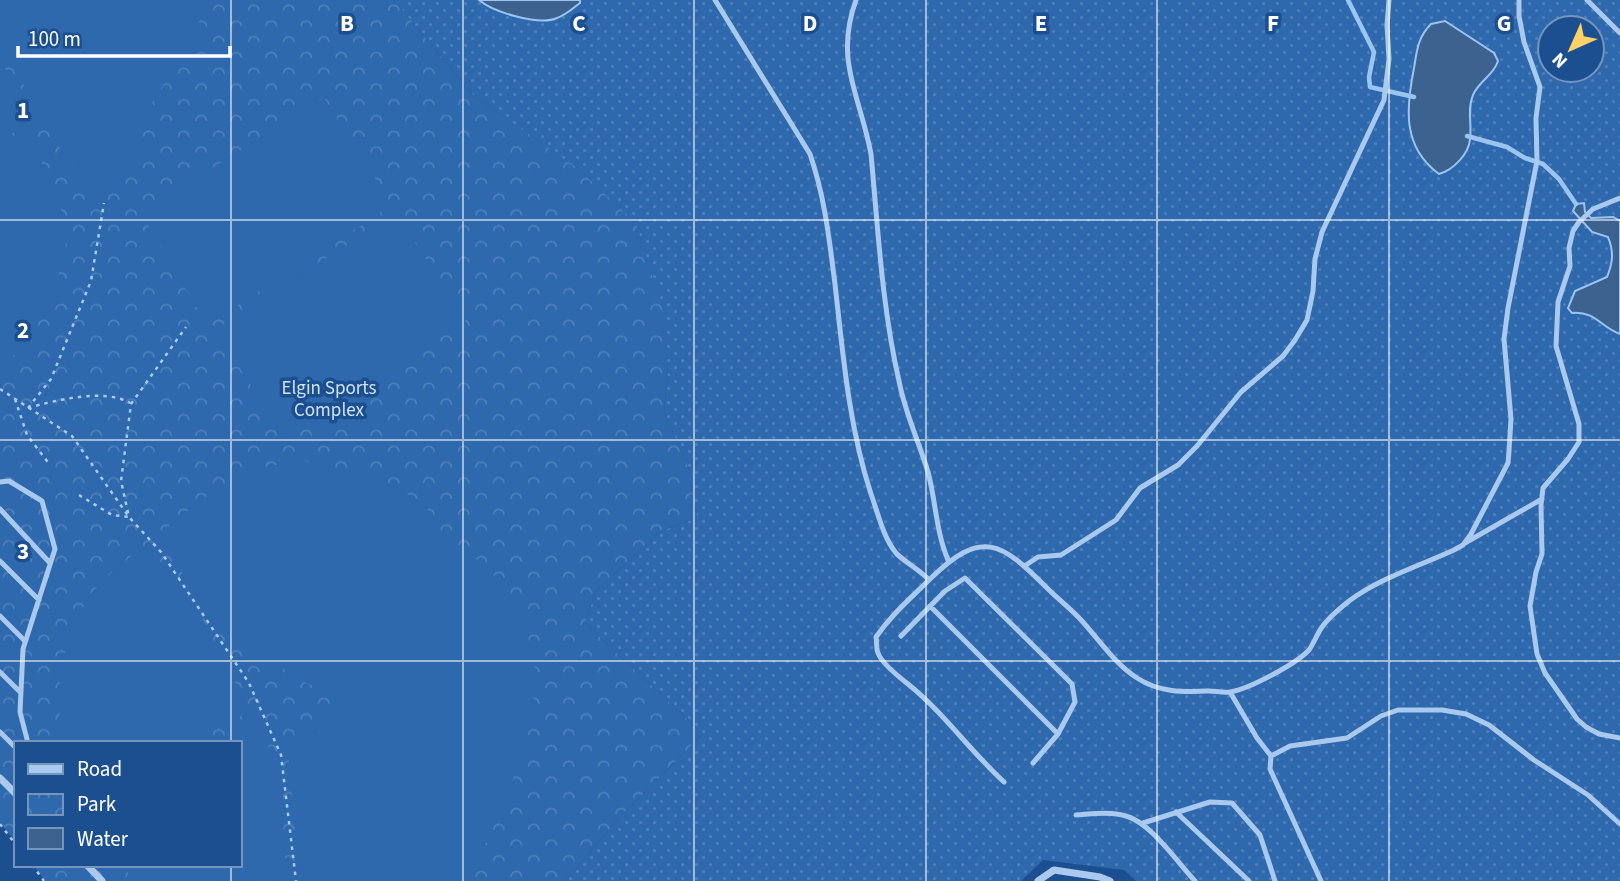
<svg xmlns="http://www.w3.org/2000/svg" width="1620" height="881" viewBox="0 0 1620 881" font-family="'Source Sans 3',sans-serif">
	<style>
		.grass { fill: url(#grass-dots); fill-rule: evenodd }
		.park { fill: url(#park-crowns) }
		.pitch { fill: #2e69ad }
		.water { fill: #3c6290; stroke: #9cc4f0; stroke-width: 2 }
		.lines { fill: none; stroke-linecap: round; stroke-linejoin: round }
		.stream { stroke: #9cc4f0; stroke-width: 4.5 }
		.path { stroke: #a9c9ee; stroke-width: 2.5; stroke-dasharray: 3.5 5; stroke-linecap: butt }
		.lane { stroke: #a9c9ee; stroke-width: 5 }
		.street { stroke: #a9c9ee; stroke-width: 7 }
		.grid { fill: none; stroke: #fff; stroke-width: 2; stroke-opacity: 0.55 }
		.labels { text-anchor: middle; stroke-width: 7; stroke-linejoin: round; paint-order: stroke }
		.park-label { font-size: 19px; fill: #cfe3fa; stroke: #1b4f8f }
		.grid-label { font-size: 23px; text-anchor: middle; font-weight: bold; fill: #fff; stroke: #1b4f8f; stroke-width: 7; stroke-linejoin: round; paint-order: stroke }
	</style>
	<defs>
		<pattern id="grass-dots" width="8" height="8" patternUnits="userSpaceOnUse" patternTransform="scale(1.75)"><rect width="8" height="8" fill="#2e69ad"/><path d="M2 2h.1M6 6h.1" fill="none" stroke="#4d80b9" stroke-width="1.8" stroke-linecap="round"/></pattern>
		<pattern id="park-crowns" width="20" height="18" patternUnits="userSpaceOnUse" patternTransform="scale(1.75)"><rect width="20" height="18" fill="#2e69ad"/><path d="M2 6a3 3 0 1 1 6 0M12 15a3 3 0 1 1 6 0" fill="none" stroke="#4d80b9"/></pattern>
	</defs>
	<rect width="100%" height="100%" fill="#1b4f8f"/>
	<!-- grass -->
	<path class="grass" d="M394,0h1226v881h-484l-12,-11 -81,-10 -22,21h-456l53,-62 85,-85 -118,-111 11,-32 65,-60 36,-13 -9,-52 -24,-54 4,-46 -32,-143 -61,-56 -101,-71zM1550,28h42v42h-42z"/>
	<!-- park -->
	<path class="park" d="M0,0h394l80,96 102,71 60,56 26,84 6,59 -4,46 24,54 9,52 -36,13 -65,60 -11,32 118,111 -85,85 -53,62h-520l-12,-16h207v-122h-224v100l-16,-21z"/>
	<!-- pitch -->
	<path class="pitch" d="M0,0h193l9,13 -9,26 -44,68 -10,35v24l-45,33 -52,-79 -27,-52 -15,-14z
		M0,63l20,24 15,32 -35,22z
		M324,98l68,107 -185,120 -66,-112z
		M24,130c17,31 41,72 42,109 0,6 -2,14 -4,21 -9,44 -30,78 -62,110v-227z
		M396,213l70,108 -181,117 -70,-108z
		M303,461l46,11 46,15 34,20 -6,12 49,36 32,30 22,42 8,40 -1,48 -28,89 -23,47 -28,30h-153l-13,-130 29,-16 21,-38 -31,-14 -89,-54 -60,-94 41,-34 51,-32z
		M143,546l59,73 48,93 -71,31h-116c-8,-54 -4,-103 29,-149 12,-18 35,-33 51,-48z
		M261,724l16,50 10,107 -154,-2 -12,-14h119v-122h-29z"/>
	<!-- water -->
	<path class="water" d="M479,0h101v3c-7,5 -14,12 -23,15 -18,8 -64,-6 -78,-18z
		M1445,21l49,32 4,8c-4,14 -19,20 -25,34 -6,14 -1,30 -3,44 -1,15 -17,31 -31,35 -37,-27 -33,-66 -25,-106 3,-18 4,-31 17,-44z
		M1584,203l1,9 6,6 22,-1 7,4v113c-20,-7 -24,-23 -48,-21l-4,-5 7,-17 32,-14c6,-15 7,-25 1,-40l-16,-5 -19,-21 3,-7z"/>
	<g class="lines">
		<!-- stream -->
		<path class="stream" d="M1348,0l26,52 -5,25 1,10 44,10
			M1467,136l40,11 18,11 18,6 16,15 17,25"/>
		<!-- path -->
		<path class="path" d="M0,389l72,47 57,81 32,35 88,131 32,72 15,126
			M15,399l12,36 23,30
			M28,408l23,-29 40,-98 13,-78
			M28,408c28,-8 77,-20 102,-5
			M79,495l33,20 17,2 -8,-36 10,-77 55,-77
			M0,824l16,21
			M32,865l12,16"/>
		<!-- lane -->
		<path class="lane" d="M715,0l95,154c15,44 19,84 25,130 8,71 14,143 36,210 7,19 12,43 25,59 6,7 25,18 33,27
			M856,0c-22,61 4,95 15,154 7,75 11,153 28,227 6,32 20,61 29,91 8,30 8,60 20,88
			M1587,0l33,33
			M1620,198l-27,11 -14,13 -6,9 -4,17 1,18 -12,36 -2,44 23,78v18l-11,17 -25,29 -2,17 1,49 -6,18 -6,34 7,48 8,19 32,46 9,8 13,7 21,4
			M0,482l9,-1 33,20 13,48 -32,100 -3,63 8,31
			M0,509l50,54
			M1465,543l77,-44
			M0,561l39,39
			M1026,565l12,-8 23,-2 55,-35 24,-32 38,-23 19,-19 44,-54 42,-36 12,-16 12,-20 6,-29 2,-32 7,-27 62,-132 5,-41 -2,-34 2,-25
			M930,606l128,128
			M0,616l25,25
			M901,636l44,-45 20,-13 107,106 3,18 -17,32 -25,29
			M0,672l20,20
			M1230,692l27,46 14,18 -1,13 51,112
			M0,732l16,16
			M1271,756l19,-10 57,-8 34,-22 17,-6h44l24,4 23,11 45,35 54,35 32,29
			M1004,782c-34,-31 -60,-69 -96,-98 -9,-7 -26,-20 -30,-31 -2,-4 -1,-12 -2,-16 16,-23 35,-39 54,-58 52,-51 71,-37 117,9 12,12 24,21 35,33 18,20 33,43 55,57 23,15 46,14 72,13 6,0 14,2 21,1 19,-3 66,-28 79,-42 5,-7 8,-16 13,-23 7,-10 17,-18 27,-26 31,-23 70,-35 105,-51l9,-5 8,-11 37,-71 1,-12 2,-32 -7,-80 4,-31 29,-147 -1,-43 4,-31 -16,-45 -5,-26v-16
			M1176,812l73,69
			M1076,815c16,-1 34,-4 50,1 25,7 51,46 69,65
			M1143,823l67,-21 22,1 28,32 15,46"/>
		<!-- street -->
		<path class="street" d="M0,778l16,16
			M87,865l15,16
			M1038,881l16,-11 46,7 10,4"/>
	</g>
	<!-- grid -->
	<path class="grid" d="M231,0v743M463,0v881M694,0v881M926,0v881M1157,0v881M1389,0v881M0,220h1620M0,440h1620M0,661h1620M231,865v16"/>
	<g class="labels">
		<!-- park labels -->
		<g class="park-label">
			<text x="329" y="394">Elgin Sports<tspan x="329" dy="22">Complex</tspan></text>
		</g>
	</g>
	<g class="grid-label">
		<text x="347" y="31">B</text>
		<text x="579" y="31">C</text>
		<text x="810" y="31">D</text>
		<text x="1041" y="31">E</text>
		<text x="1273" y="31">F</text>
		<text x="1504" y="31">G</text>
		<text x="23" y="118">1</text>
		<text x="23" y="338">2</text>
		<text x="23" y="559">3</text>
	</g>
	<!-- legend -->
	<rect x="14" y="741" width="228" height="126" fill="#1b4f8f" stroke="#7695bc" stroke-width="2"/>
	<rect x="28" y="764" width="35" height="10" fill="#a9c9ee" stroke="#7695bc" stroke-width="2"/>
	<text x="77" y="776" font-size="21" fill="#ffffff">Road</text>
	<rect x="28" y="794" width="35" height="21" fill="url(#park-crowns)" stroke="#7695bc" stroke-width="2"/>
	<text x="77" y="811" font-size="21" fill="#ffffff">Park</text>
	<rect x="28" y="828" width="35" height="21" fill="#3c6290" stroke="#7695bc" stroke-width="2"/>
	<text x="77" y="846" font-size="21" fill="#ffffff">Water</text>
	<!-- north arrow -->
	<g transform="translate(1571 49) rotate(225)"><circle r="33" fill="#1b4f8f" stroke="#7695bc" stroke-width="2"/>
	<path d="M0-5L12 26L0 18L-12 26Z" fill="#ffd166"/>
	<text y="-10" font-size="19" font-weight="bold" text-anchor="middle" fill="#ffffff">N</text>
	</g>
	<!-- scale -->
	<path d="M18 46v10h212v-10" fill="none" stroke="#ffffff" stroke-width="3.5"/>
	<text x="28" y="46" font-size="21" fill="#ffffff" stroke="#1b4f8f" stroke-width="5" paint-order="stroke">100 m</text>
</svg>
